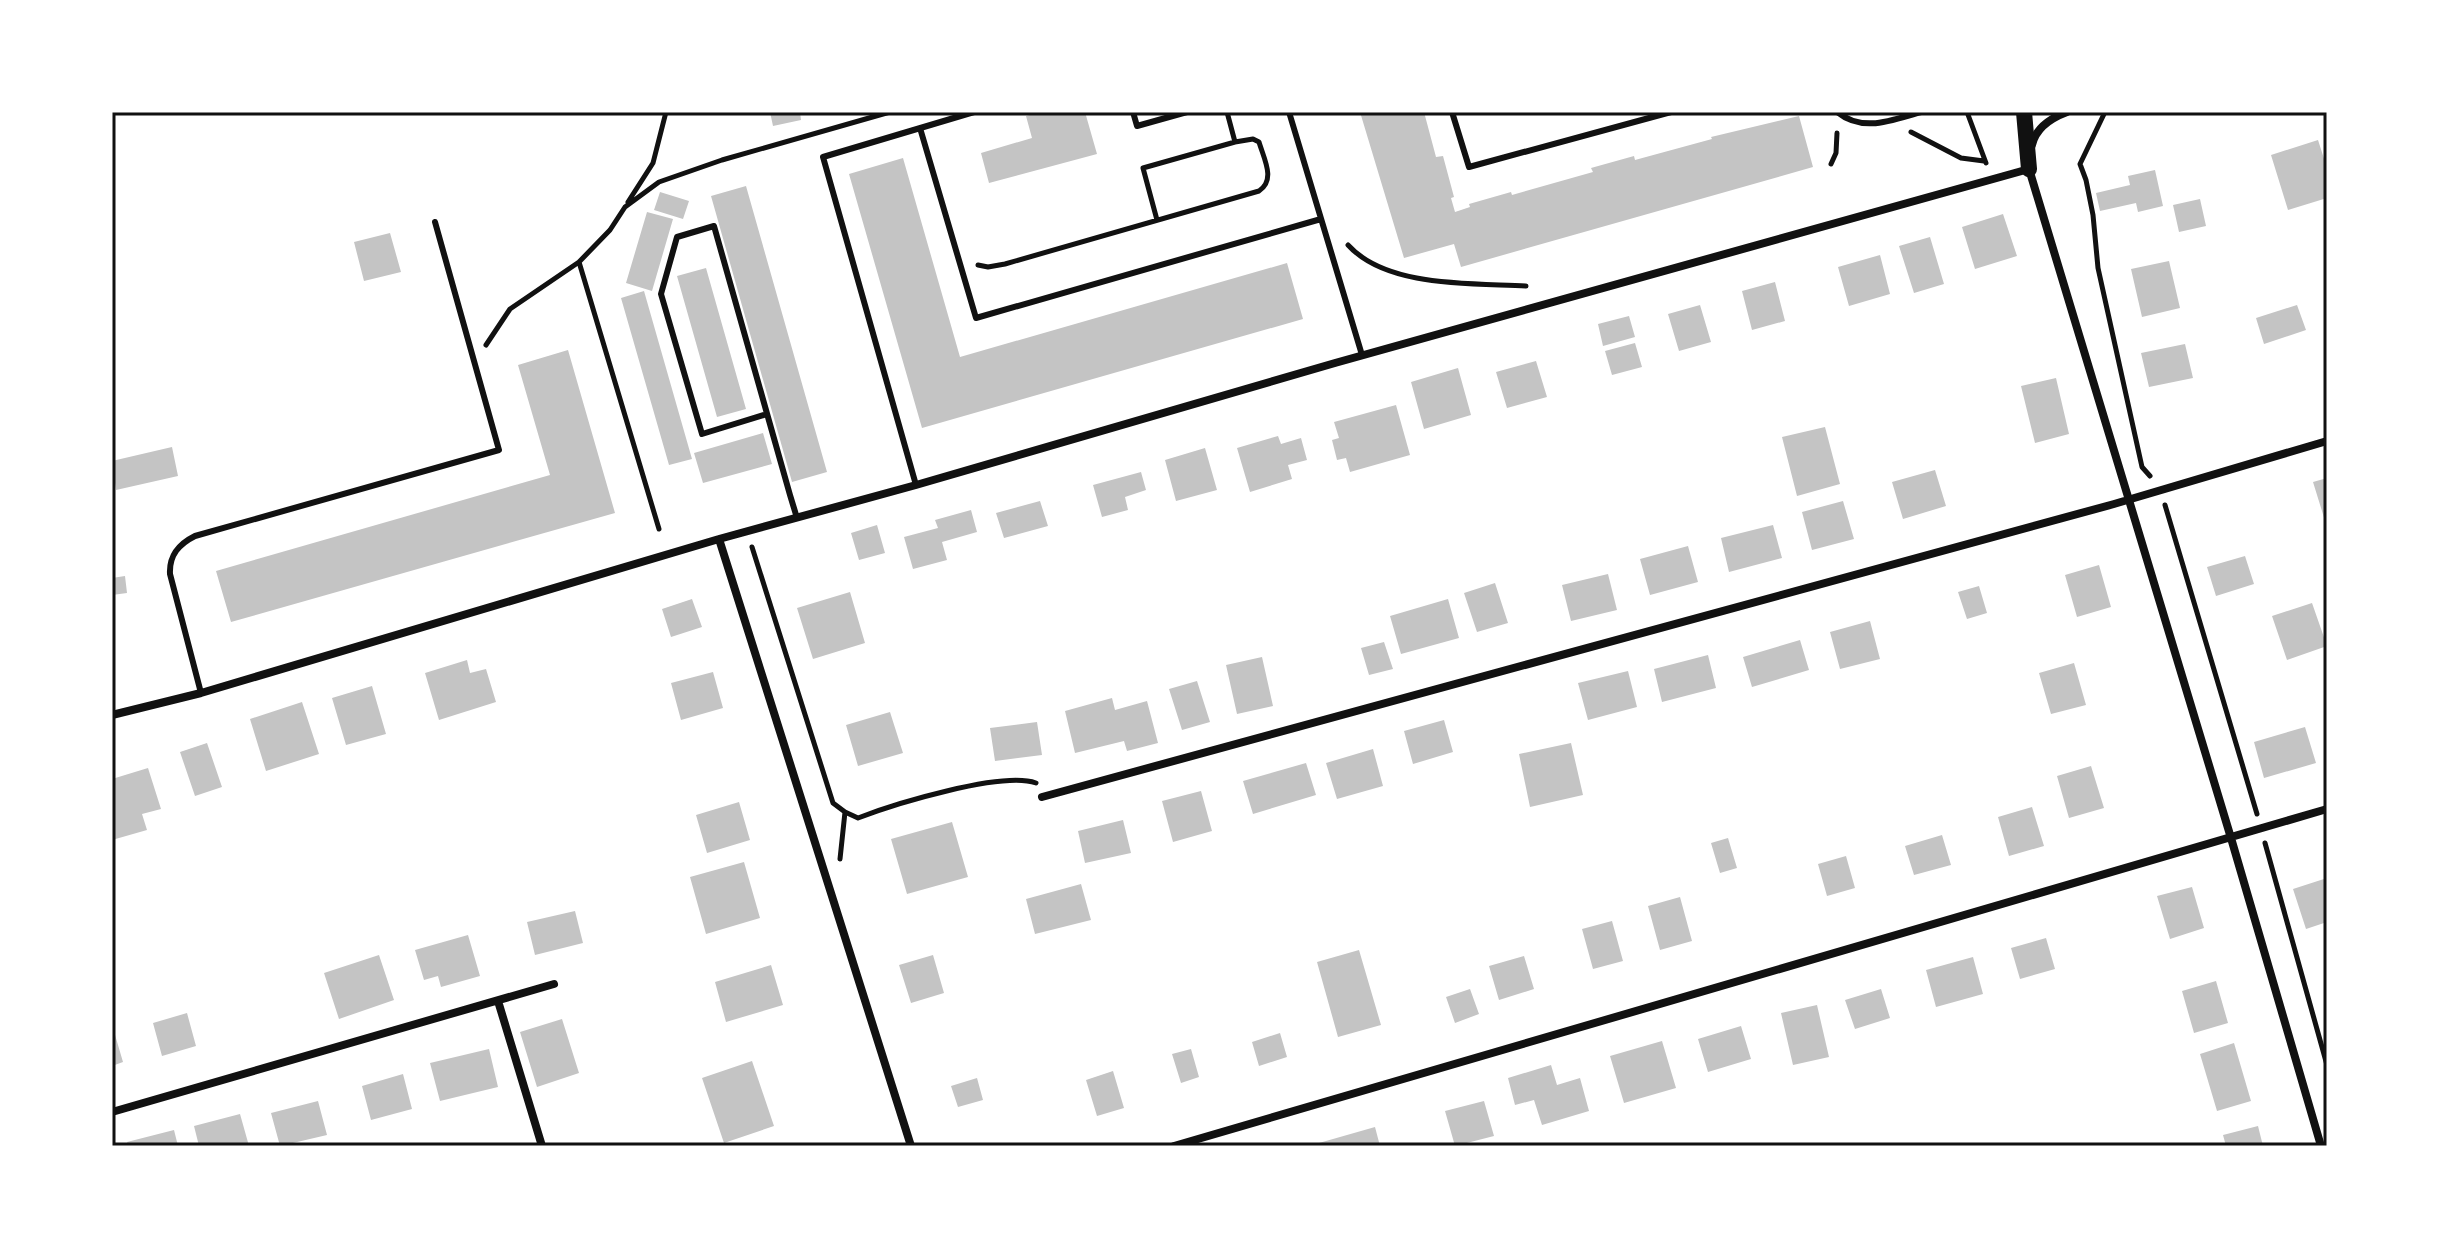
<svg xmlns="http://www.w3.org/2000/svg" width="2439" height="1258" viewBox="0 0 2439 1258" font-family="'PT Serif',serif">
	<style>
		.building { fill: #c4c4c4 }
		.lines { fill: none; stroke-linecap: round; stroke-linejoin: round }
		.path { stroke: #111; stroke-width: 5 }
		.service { stroke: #111; stroke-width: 6 }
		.minor { stroke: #111; stroke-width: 8 }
		.secondary { stroke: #111; stroke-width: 16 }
		.neatline { fill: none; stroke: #111; stroke-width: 3 }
	</style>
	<rect width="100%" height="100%" fill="#fff"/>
	<!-- building -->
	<path class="building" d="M770,112h30l1,8 -28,6z
		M1041,112h44l12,42 -108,29 -8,-30 51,-15 -6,-22z
		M1360,112h64l12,45 7,-1 11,41 -3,1 4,14 15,-5 -1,-3 42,-12 1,3 81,-23 -2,-4 43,-12 1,4 77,-21 -1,-2 88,-21 14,51 -352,100 -7,-23 -50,14z
		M2318,140l9,28v30l-39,12 -17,-55z
		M903,158l57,199 327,-94 16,56 -381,109 -73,-254z
		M2155,170l8,36 -25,6 -2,-9 -36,8 -4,-18 34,-8 -2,-9z
		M746,186l81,286 -35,10 -81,-286z
		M660,192l29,9 -6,18 -29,-9z
		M2200,199l6,27 -27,6 -6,-27z
		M647,212l26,7 -21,72 -26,-8z
		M2003,214l14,42 -42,13 -13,-42z
		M390,233l11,39 -37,9 -10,-39z
		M1930,237l14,47 -30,9 -15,-47z
		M1880,255l10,39 -41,12 -11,-39z
		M2169,261l11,47 -38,9 -11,-48z
		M706,268l40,141 -29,8 -40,-141z
		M1775,282l10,39 -33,9 -10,-39z
		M644,291l48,168 -23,6 -48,-167z
		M1700,305l11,37 -32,9 -11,-37z
		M2297,305l9,25 -42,14 -8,-26z
		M1629,316l6,21 -32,9 -5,-22z
		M1635,343l7,24 -30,8 -7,-24z
		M2185,344l8,34 -44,9 -8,-34z
		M568,350l47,163 -384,109 -15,-51 334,-96 -32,-110z
		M1536,361l11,36 -40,11 -11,-36z
		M1458,368l13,47 -47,14 -13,-47z
		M2056,378l13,56 -34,9 -14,-57z
		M1396,405l14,50 -60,17 -4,-14 -9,2 -5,-20 7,-2 -5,-16z
		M1825,427l15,57 -43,12 -15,-59z
		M763,433l9,31 -69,19 -9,-30z
		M1278,436l3,8 20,-6 6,22 -19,5 4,14 -42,13 -13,-44z
		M172,447l6,29 -62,14 -4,-29z
		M1205,448l12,42 -41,11 -11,-41z
		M1935,470l11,36 -43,13 -11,-37z
		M1141,472l5,18 -21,7 3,13 -26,7 -9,-32z
		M2327,478v46h-1l-13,-42z
		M1040,501l8,25 -44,12 -8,-25z
		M1843,501l11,38 -42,11 -10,-38z
		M971,510l6,22 -35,10 5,18 -34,9 -9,-32 34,-9 -3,-8z
		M877,525l8,28 -26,7 -8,-27z
		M1773,525l9,33 -53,14 -8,-34z
		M1688,546l10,36 -48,13 -10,-36z
		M2245,556l9,28 -38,12 -9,-29z
		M2099,565l12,42 -34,10 -12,-42z
		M1608,574l9,36 -46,11 -9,-36z
		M125,576l2,17 -15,2v-17z
		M1495,583l13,40 -31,9 -13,-39z
		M1979,586l8,27 -20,6 -9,-27z
		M850,592l15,51 -52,16 -16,-51z
		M692,599l10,28 -31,10 -9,-28z
		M1448,599l11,39 -58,16 -11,-38z
		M2312,603l15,43 -40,14 -15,-44z
		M1870,621l10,38 -40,10 -10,-37z
		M1800,640l9,30 -57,17 -9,-30z
		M1384,642l9,27 -24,6 -8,-27z
		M1708,655l8,33 -54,14 -8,-33z
		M1262,657l11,49 -36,8 -11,-49z
		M467,660l3,13 16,-4 10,33 -57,18 -14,-47z
		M2074,663l12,42 -35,9 -12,-41z
		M1628,671l9,36 -49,13 -10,-37z
		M713,672l10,36 -42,12 -10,-37z
		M1197,681l13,41 -28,8 -13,-41z
		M372,686l14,48 -40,11 -14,-47z
		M1112,698l3,12 32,-9 11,42 -31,8 -3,-10 -49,12 -10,-42z
		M302,702l17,52 -53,17 -16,-52z
		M890,712l13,41 -45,13 -12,-41z
		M1444,720l9,32 -40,12 -9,-33z
		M1037,722l5,33 -47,6 -5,-33z
		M2305,727l11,36 -52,15 -10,-36z
		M207,743l15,44 -27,9 -15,-44z
		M1571,743l12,52 -53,12 -11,-53z
		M1373,749l10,37 -46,13 -11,-36z
		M1306,763l10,32 -63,19 -10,-33z
		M2091,766l13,42 -35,10 -12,-42z
		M148,768l13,41 -19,5 5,16 -35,10v-61z
		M1201,791l11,40 -39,11 -11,-41z
		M739,802l11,38 -43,13 -11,-38z
		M2032,807l12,39 -35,10 -11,-39z
		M1123,820l8,33 -46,10 -7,-32z
		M952,822l16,55 -61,17 -16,-55z
		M1942,835l9,30 -37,10 -9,-29z
		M1728,838l9,30 -17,5 -9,-30z
		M1846,856l9,32 -28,8 -9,-32z
		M744,862l16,56 -54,16 -16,-57z
		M2327,878v44l-21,7 -13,-40z
		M1081,884l10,36 -56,14 -9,-35z
		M2192,887l12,41 -34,11 -13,-43z
		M1680,897l12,44 -32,9 -12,-44z
		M575,911l8,32 -48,12 -8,-33z
		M1612,921l11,40 -30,8 -11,-40z
		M468,935l12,41 -39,11 -3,-11 -14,4 -9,-30z
		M2046,938l9,31 -35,10 -9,-31z
		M1359,950l22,75 -43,12 -21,-75z
		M379,955l15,45 -55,19 -15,-46z
		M933,955l11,38 -33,10 -12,-38z
		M1524,956l10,33 -35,11 -10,-34z
		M1973,957l10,37 -47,13 -10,-37z
		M771,965l12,40 -57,17 -11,-40z
		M2216,981l12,42 -34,10 -12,-42z
		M1470,989l9,25 -24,9 -9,-26z
		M1881,989l9,29 -35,11 -10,-29z
		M1817,1005l12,52 -36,8 -12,-52z
		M187,1013l9,33 -34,10 -9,-33z
		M562,1019l17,54 -42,14 -17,-55z
		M1741,1026l10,33 -43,13 -10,-33z
		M113,1028l10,34 -11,4v-37z
		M1280,1033l7,24 -28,9 -7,-24z
		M1662,1041l14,47 -52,15 -14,-47z
		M2234,1043l17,58 -34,10 -17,-57z
		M489,1049l9,38 -58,14 -10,-38z
		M1191,1049l8,28 -18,6 -9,-29z
		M752,1061l22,65 -50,17 -22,-65z
		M1551,1065l6,20 23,-7 9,33 -47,14 -8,-25 -19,5 -7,-27z
		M1113,1071l11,37 -27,8 -11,-36z
		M403,1074l9,35 -41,11 -9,-34z
		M977,1078l6,22 -25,7 -7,-21z
		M318,1101l9,34 -47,11 -9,-33z
		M1484,1101l10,35 -39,10 -10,-35z
		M240,1114l9,32h-50l-5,-20z
		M2258,1126l5,20h-37l-3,-11z
		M1375,1127l5,19h-67l-1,-1z
		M174,1130l4,16h-49l-2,-4z"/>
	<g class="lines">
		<!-- path -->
		<path class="path" d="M1967,112l19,51
			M2105,112l-25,52 6,16 7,35 5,53 44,199 8,9
			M1911,132l50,26 23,3
			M1831,164l5,-11 1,-20
			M628,202l25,-39 13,-51
			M1157,220l-14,-52 92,-26
			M1348,245c39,43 125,38 178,41
			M978,265l10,2 17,-3 254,-73c17,-11 5,-32 0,-49l-6,-3 -18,3 -8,-30
			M486,345l24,-36 69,-47
			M2165,505l92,309
			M659,529l-80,-267 31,-32 15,-23 34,-25 63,-22 168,-48
			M752,547l81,256 12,9 13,6c36,-14 144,-47 178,-35
			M2265,843l62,222
			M840,859l5,-47"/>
		<!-- service -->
		<path class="service" d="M1133,112l4,14 50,-14
			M1289,112l73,243
			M1452,112l17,55 202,-55
			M1837,112c26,21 55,8 84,0
			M920,128l56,190 345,-99
			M767,414l-65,20 -41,-140 16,-57 37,-11 76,269 7,23
			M916,485l-93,-328 151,-45
			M201,693l-31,-119c-1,-19 9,-30 25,-38l304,-86 -64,-228"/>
		<!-- minor -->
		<path class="minor" d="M2032,145c4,-18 19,-27 35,-33
			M2029,169l202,669 90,308
			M719,539l192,607
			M112,715l89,-22 518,-154 197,-54 419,-122 694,-194v-3
			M1042,797l1072,-293 213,-63
			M498,1001l44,145
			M112,1112l442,-128
			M1174,1146l1153,-337"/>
		<!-- secondary -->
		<path class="secondary" d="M2024,112l5,57"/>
	</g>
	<!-- border -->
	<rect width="2439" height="1258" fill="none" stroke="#ffffff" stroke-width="228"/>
	<rect x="114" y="114" width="2211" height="1030" class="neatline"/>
</svg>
